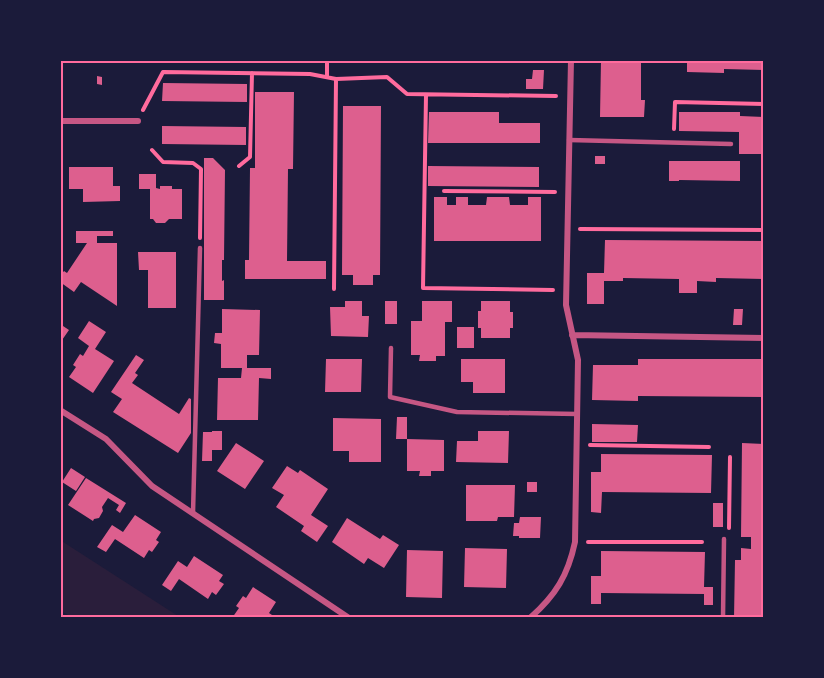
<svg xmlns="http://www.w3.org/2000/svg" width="824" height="678" viewBox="0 0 824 678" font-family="'PT Sans',sans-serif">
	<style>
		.green { fill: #2a1e3b }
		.building { fill: #dd5f8e }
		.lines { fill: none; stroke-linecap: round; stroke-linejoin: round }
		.path { stroke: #ff6b9d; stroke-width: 4 }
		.service { stroke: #c65784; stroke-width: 4.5 }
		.minor { stroke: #c65784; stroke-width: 6 }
		.neatline { fill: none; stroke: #ff6b9d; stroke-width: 2 }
	</style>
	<rect width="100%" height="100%" fill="#1b1b3a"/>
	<!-- green -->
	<path class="green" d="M60,540l121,78h-108l-13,-8z"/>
	<!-- building -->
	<path class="building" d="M601,60h40v40h4l-1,17h-44z
		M687,60h77v10l-40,-1v4l-37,-1z
		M533,70h11l-1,19h-17v-10h6z
		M97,76l5,1v8l-5,-1z
		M163,83l84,1v18l-85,-1z
		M255,92h39l-1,77h-5l-1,92h39v18h-81v-19h4l1,-92h5z
		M343,106h38l-1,169h-7v10h-20v-10h-11z
		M429,112h70v11h41v20h-112z
		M679,112h61v4l24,1v37h-25v-22l-60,-1z
		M162,126l84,1v18l-84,-1z
		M595,156h10v8h-10z
		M204,158h9l12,12 -1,90h-2v21l2,-1v20h-20z
		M669,161h71v20l-61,-1v1h-10z
		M428,166l111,1v20l-111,-1z
		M69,167h44v19h7v15l-37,1v-13h-14z
		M139,174h17v14l4,1v-3h12v3h10v30h-13l-4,4h-9l-3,-4h-3v-30h-11z
		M434,197h13v8h9v-8h12v8h18l1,-8h22l1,8h18v-8h13v44h-107z
		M76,231h37v5h-16v7h20v63l-36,-24 -7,10 -14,-10v-6l4,-5 3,2 20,-30h-11z
		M605,240l159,1v38l-48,-1v4l-19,-1v12h-18v-14l-56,-1v3h-19v23h-17v-31h17z
		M138,252h38v56h-28v-38h-9z
		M345,301h17v15h7l-1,21 -37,-1 -1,-29h15z
		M385,301h12v23h-12z
		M422,301h30v21h-7v34h-9v5h-17l1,-6h-9v-34h11z
		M481,301h29v11h3v16h-3v10h-29v-10h-3v-17h3z
		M222,309l38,1 -1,45h-12v13h24v11l-12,-1 -1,42h-41l1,-42h23l1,-10h-21v-24l-7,-1 1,-10h7z
		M734,309h9l-1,16h-9z
		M89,321l17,11 -11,17 19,12 -21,32 -24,-16 7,-10 -3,-2 7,-11 3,2 6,-10 -11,-8z
		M60,324l9,6 -9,13z
		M457,327h17v21h-17z
		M136,355l8,5 -9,13 3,2 -6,8 47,31 10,-16 2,1v34l-13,20 -65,-41 9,-13 -11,-7z
		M326,359h36l-1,33h-36z
		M461,359h44v34h-32v-11h-12z
		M638,359h126v38l-126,-1v5l-46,-1 1,-35h45z
		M397,417h10v22l37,1v31h-13v5h-12l1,-5h-13v-32h-11z
		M333,418l48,1v43h-32v-11h-16z
		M592,424l46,1 -1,17h-45z
		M212,431h10v19h-10v11h-10l1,-29h9z
		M478,431h31l-1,32 -52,-1 1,-21h21z
		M236,443l28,18 -19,28 -28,-18z
		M742,443l22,1v105h-2v11l2,1v57h-30l1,-58h6v-12l10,1v-12h-10z
		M601,454l111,1 -1,38 -109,-1 -1,21 -10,-1v-40h10z
		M287,466l11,7 2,-3 28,19 -17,26 17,11 -11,16 -16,-11 3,-5 -28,-19 8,-12 -12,-7z
		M71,468l14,9 -9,14 -14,-9z
		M86,478l40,25 -6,10 -4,-3 3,-5 -11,-7 -6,9 1,4 -4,7 -5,1 -1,2 -25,-16z
		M527,482h10v10h-10z
		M466,485h49l-1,32h-16l-1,4h-31z
		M713,503h10v24h-10z
		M135,515l26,17 -5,8 3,2 -7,10 -3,-2 -5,8 -29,-19 -9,13 -9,-5 15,-22 11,7z
		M520,517h21l-1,21h-21v-2h-6l1,-13h5z
		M347,518l33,21 3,-4 16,10 -15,23 -16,-10 -4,6 -32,-22z
		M465,548l42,1 -1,39 -42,-1z
		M407,550l36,1 -1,47 -36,-1z
		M601,551l104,1 -1,35h9v18h-9v-11l-103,-1v11h-10v-28h10z
		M194,556l29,19 -4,6 5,3 -8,11 -4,-3 -4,7 -29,-20 -8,12 -9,-6 16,-24 9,6z
		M253,587l23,15 -7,11 3,2 -2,3h-38l7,-10 -3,-2 7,-10 3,2z"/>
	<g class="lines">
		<!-- path -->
		<path class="path" d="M327,77v-17
			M426,95l-3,193 130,2
			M143,110l20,-38 147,2 26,5 51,-2 20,17 149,2
			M674,129l1,-27 89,2
			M152,150l11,12 30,1 8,6 -1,69
			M239,166l11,-9 2,-84
			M444,191l111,1
			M580,229l184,1
			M334,289l2,-210
			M590,445l119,2
			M729,528l1,-71
			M588,542h114"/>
		<!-- service -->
		<path class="service" d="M569,140l162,4
			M391,348l-1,49 67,15 120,2
			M193,513l7,-265
			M723,618l1,-79"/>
		<!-- minor -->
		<path class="minor" d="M60,121h78
			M572,335l192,3
			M60,410l46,29 46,47 197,132
			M530,618c26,-23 38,-43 45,-76l3,-182 -12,-55 5,-245"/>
	</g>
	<!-- border -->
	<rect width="824" height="678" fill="none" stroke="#1b1b3a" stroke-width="123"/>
	<rect x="62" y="62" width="700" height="554" class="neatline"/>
</svg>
